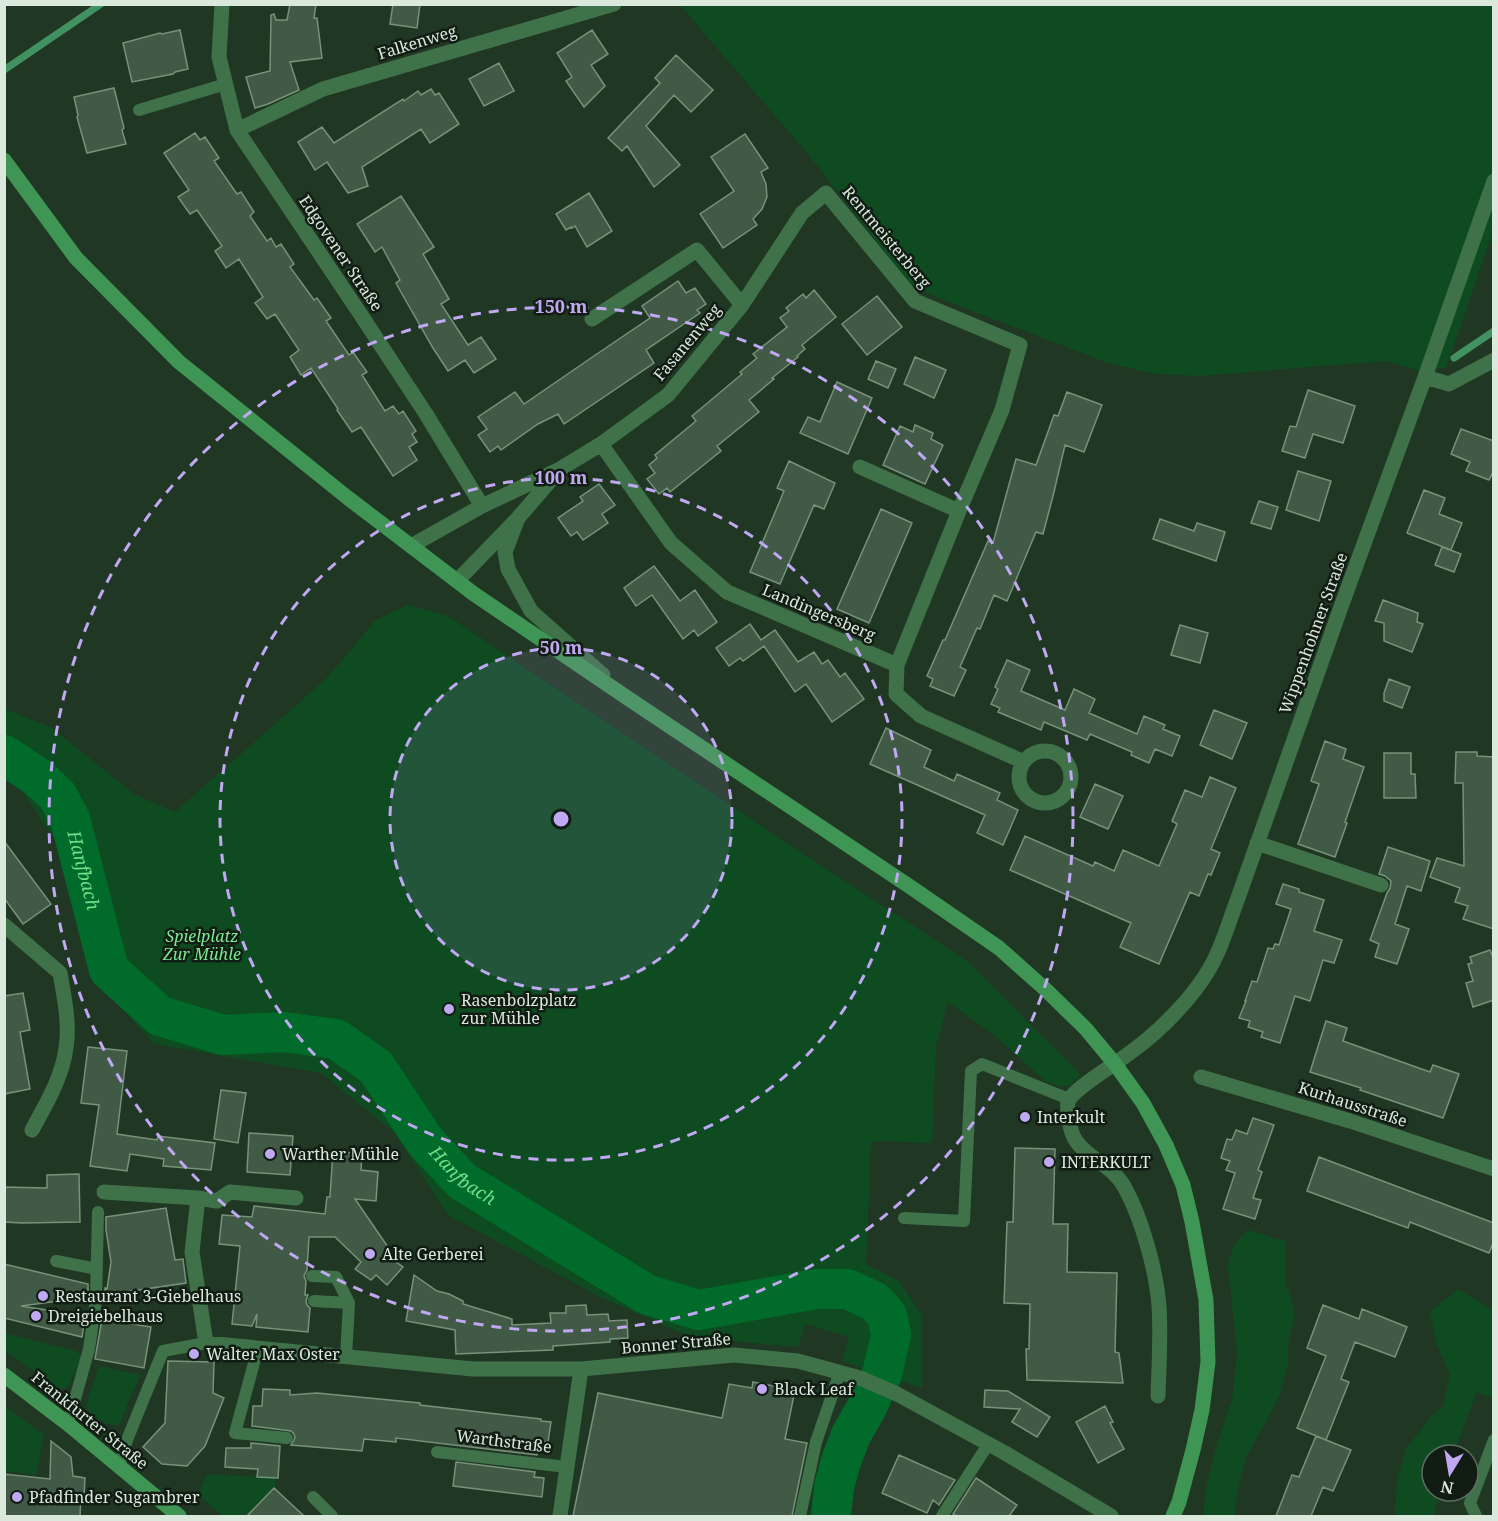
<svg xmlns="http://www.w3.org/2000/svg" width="1498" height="1521" viewBox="0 0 1498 1521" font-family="'Noto Serif',serif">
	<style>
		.green { fill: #0e4b21 }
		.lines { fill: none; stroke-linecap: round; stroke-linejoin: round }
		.stream { stroke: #429160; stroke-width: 7 }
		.river { stroke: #016b2b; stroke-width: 40 }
		.building { fill: #415a45; stroke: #77917b; stroke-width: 1.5 }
		.service { stroke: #3f7249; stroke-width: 12 }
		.minor { stroke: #3f7249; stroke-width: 15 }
		.secondary { stroke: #3f9554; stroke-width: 15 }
		.ring { fill: none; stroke: #c1a8f3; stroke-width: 3; stroke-dasharray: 10 8 }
		.poi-dot { fill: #c1a8f3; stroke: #111c13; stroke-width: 2 }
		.labels { text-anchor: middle; stroke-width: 5; stroke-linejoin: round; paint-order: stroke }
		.street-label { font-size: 16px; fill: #dbe9dc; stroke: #111c13 }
		.park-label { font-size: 16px; font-style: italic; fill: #7bea93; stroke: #111c13 }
		.poi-label { font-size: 16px; fill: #dbe9dc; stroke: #111c13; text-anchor: start }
		.water-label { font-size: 18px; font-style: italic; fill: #6ede87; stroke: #111c13 }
		.centre { fill: #c1a8f3; stroke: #111c13; stroke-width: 3 }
		.ring-label { font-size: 18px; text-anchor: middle; font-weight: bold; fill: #c1a8f3; stroke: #111c13; stroke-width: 5; stroke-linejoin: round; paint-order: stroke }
	</style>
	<rect width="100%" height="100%" fill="#203724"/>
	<!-- green -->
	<path class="green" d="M680,5h813v226l-47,137 -29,2 -31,-9 -187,15 -44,-2 -47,-11 -195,-75 -105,-134z
		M408,605l40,11 345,231 174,114 114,114 -11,10 -9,2 -16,-6 -51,-46 -46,-33 -12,44 -4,97 -61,-2 -5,123 33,17 23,34v73l-80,-27 7,-24 -44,-13 -7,23 -105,-9 -91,-40 -154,-83 -53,-82 -74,-60 -167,-29 -58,-65 -21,-63 -13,-65 -42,-64 -15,-11v-67l47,19 82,66 41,18 151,-133 50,-59z
		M1248,1230l37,11v39l10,33 -7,30v22l-9,31 -13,26 -20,35 -7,25 -5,34h-31l4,-32 10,-39 15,-45 5,-46 -9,-89 6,-20z
		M1458,1289l35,21v88l-16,-6 -24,63h-21v36h9l-7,21v4h-35l-4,-3 2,-31 9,-33 24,-31 13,-12 7,-30 -13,-31 -7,-33z
		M4,1333l72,18 5,4v4l-12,27 -5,3h-6l-53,-39z
		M99,1366l41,9 -21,50c-12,2 -30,-9 -33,-20z
		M4,1405l40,30 -8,40 -31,-4z
		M207,1474l69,4 -2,10 -26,27 -25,1 -25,-21z"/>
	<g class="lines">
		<!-- stream -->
		<path class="stream" d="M4,70l97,-66
			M1454,358l40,-27"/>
		<!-- river -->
		<path class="river" id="s1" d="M4,755l32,21 21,19 13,24 39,151 51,46 63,19 61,-3 52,7 40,28 48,73 38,41 186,114 51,15 117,-21h32l27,13 12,13 4,20 -9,39 -15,33 -16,28 -10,26 -7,26 -3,29"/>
	</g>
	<!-- building -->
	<path class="building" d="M290,4h26l-2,14h3l5,40 -32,4 9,28 -31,14 -13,4 -9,-31 24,-6 1,-56 3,-1 2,6h11z
		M393,4h27l-3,24 -27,-4z
		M180,30l8,39 -13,3 -2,2 -41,8 -9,-39 37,-10 2,1z
		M592,30l16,24 -17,11 14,21 -21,21 -18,-26 6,-4 -15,-24z
		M676,55l37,35 -22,22 -17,-17 -28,31 34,39 -26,22 -27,-41 -5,5 -14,-13 52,-55 -5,-5z
		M499,63l15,28 -30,15 -15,-27z
		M114,88l10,40 -2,2 4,14 -39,9 -10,-36 1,-2 -4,-18z
		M431,89l4,6 4,-2 20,31 -29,19 -9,-14 -59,38 6,19 -20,7 -21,-31 -12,8 -17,-28 24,-15 12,16 69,-44 1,2 14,-10 3,4z
		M195,133l5,7 5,-3 14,21 -5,3 23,33 4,-2 13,20 -4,4 17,25 4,-3 5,9 5,-3 13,20 -4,3 24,33 3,-2 14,20 -5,3 23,34 4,-3 14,20 -5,3 23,36 8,-5 6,8 4,-3 13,20 -4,3 5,8 -8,5 8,13 -24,16 -32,-49 -9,5 -15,-22 1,-1 -27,-41 -10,7 -11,-18 9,-7 -24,-36 -8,5 -12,-16 8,-6 -24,-38 -13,9 -11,-17 7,-5 -25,-36 -7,4 -12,-17 11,-7 -25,-37z
		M745,134l23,34 -7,4 5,12 1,13 -5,12 -9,10 4,6 -34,23 -23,-34 34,-23 -23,-34z
		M589,193l23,38 -25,16 -12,-21 -3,2 -1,-1 -5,3 -10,-16z
		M401,196l33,51 -11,7 26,45 -8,5 27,41 13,-8 15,22 -22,14 -9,-13 -17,11 -15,-23 -31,-54 -6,-11 4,-3 -18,-33 -7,5 -18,-28z
		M678,281l8,12 9,-5 11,16 -9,6 3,3 -54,37 8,13 -90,61 -6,-10 -20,10 -37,26 -3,-4 -8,6 -12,-17 9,-6 -9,-12 37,-25 9,12 67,-46 59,-40 -8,-12z
		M814,290l22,27 -34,28 3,4 -8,7 1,1 -26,21 2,1 -25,21 10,12 -42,34 4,5 -51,41 -3,-4 -8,6 -12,-15 8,-6 -6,-8 8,-7 -2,-3 41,-34 -4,-5 50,-42 -2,-2 17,-14 -4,-4 34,-27 -7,-9 9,-7 -3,-3 17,-14 3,4z
		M877,296l25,31 -35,28 -25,-31z
		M915,357l31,13 -12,28 -30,-14z
		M876,361l20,8 -8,19 -20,-9z
		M837,382l35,16 -24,56 -48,-21 8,-16 12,5z
		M1308,390l47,16 -12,37 -30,-9 -8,24 -23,-7 8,-25 6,1z
		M1067,392l35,13 -18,47 -19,-7 -11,47 -11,42 -7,-2 -29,69 -13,-6 -14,34 -3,-1 -17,39 6,3 -12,26 -24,-10 3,-7 -6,-3 16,-36h2l43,-99 5,2 23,-84 20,6 18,-50 4,1z
		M915,425l18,8 -2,6 12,6 -18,39 -42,-19 17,-39 13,6z
		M1461,429l33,12v29l-5,10 -23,-9 4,-9 -19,-8z
		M789,461l46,22 -11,26 -10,-4 -34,79 -30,-12 34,-81 -7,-3z
		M1298,471l33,10 -12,40 -33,-11z
		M599,484l16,21 -13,9 6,9 -25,17 -6,-8 -6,4 -13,-18 25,-17 -3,-4z
		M1424,490l21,8 -6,16 23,9 -11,27 -44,-17z
		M1259,501l19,6 -7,22 -20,-6z
		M881,509l31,14 -43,100 -32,-14z
		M1160,519l34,12 3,-8 28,9 -9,29 -63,-22z
		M1442,547l19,7 -7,18 -19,-7z
		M654,566l26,35 15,-11 22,32 -19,14 -4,-6 -11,9 -31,-44 -16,11 -12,-18z
		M1383,600l35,13 -1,9 6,2 -11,28 -28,-11v-18l-9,-2z
		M750,624l11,16 14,-10 23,32 16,-10 8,12 6,-4 12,17 5,-4 19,26 -32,23 -26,-38 -11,8 -31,-46 -21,15 -3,-3 -11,8 -13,-18z
		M1180,625l28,8 -8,30 -29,-8z
		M1007,660l23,10 -9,21 44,19 9,-21 21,10 -6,14 48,21 7,-18 21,9 -2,4 17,7 -8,20 -17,-7 -6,14 -18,-8 1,-3 -42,-18 -3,6 -43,-18 -3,8 -43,-18 2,-4 -9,-4 7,-15 -3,-2z
		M1389,679l21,8 -8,21 -18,-7v-8z
		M1214,710l33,13 -15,36 -32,-14z
		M886,728l45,22 -7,17 30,14 3,-7 43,19 -3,7 21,10 -15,35 -26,-12 8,-18 -115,-51z
		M1325,741l21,8 -3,10 21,8 -19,55 2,1 -12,34 -37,-13 21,-60 -8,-3z
		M1456,752h21v4l17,1v172l-31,-10 5,-13 -13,-4 5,-14 -30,-11 7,-19 27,8 -1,-83h-8z
		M1384,753h27v21h4l1,24h-32z
		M1210,777l26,11 -25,61 9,4 -9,22 -3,-1 -9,22 -9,-4 -31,72 -39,-17 11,-24 -121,-53 15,-34 68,30 2,-4 19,9 9,-21 36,16 18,-42 -5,-3 13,-31 17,7z
		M1095,784l28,12 -15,33 -28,-12z
		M4,841l47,63 -28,20 -19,-26z
		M1388,847l42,14 -9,30 -14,-5 -12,38 14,5 -12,35 -22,-7 4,-13 -9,-4 17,-47 3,-5 1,-7 -6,-5 -6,-2z
		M1283,884l16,5v3l25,8 -10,31 28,9 -8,23 -11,-3 -13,41 -15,-5 -15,47 -19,-6 2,-5 -15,-5 2,-6 -11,-3 7,-17h-1l7,-20 5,1 11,-34 5,1 2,-5 4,1 12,-36 -15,-5z
		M1490,950l4,10v40l-21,7 -7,-24 7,-2 -5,-17 4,-1 -2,-6z
		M23,993l7,37 -10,2 10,57 -26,5v-98z
		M1326,1021l21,7 -4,13 87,31 3,-7 26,9 -16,44 -83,-28 1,-2 -51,-16z
		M88,1047l39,4 -10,83 40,6 1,-4 57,7 -4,27 -48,-4 1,-7 -34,-5 -3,17 -37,-5 9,-61 -18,-2z
		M221,1090l25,3 -8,50 -24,-4z
		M1253,1118l21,7 -16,45 4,2 -9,26 8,2 -6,19 -32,-10 12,-36 -9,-3 4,-9 -9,-3 6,-19 5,1 4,-10 11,4z
		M249,1133l44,3 -3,39 -43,-3z
		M1015,1148l40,1 -2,75h15l-1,48 50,1 -2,79 4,1 4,30 -96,-3 -1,-31h3l1,-45 -26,-1 3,-81h6z
		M333,1151l29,3 -1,16 17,2 -2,29 -21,-2 35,51 -4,5 17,12 -16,18 -11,-10 -5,5 -16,-11 6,-7 -26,-25h-26l-2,33 -3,6 2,5 -1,14h3l-2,6 1,4 3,3 -2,24 -52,-5 1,-13 -5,12 -20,-2 8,-78 -21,-2 3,-29 30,2 2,-11 71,8 2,-17h3z
		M1319,1157l175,66v18l-5,12 -79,-31 -2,6 -101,-37z
		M79,1174l1,48 -58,1 -18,-1v-35l43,1v-13z
		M166,1208l9,52 8,-1 3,24 -82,12 1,-7 2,1 4,-27 -5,-32v-13z
		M4,1264l84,20v13l-67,9 64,10 -3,21 -78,-19z
		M414,1275l23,16 12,3 14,7v3l49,15v6l39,-2 -1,-10h16v-7l20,-1 1,10 21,-1 1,7 18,-1 1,18 -18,1v3l-57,4v4l-97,4 -1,-24 -49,-9z
		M1323,1305l36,14 3,-10 45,18 -12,30 -40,-15 -14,37 8,3 -23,58 -29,-12 29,-72 -19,-8z
		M102,1319l49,8 -7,41 -49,-9z
		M168,1361l46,1 -1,31 11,5 -19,48 -18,20 -25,-2 -19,-17 22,-24z
		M753,1382l42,8 -10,49 22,4 -15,73h-219l25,-123 124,25 7,-34 23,4z
		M263,1389l27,1v5l27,-2 103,10v2l121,14v2l10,1 -3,20 -10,-1 -1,14 -141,-17v4l-32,-3 -2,12 -71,-6 4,-7 -1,-4 -3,-3 -39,-5 1,-20h9z
		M985,1390l23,1 42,26 -13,20 -25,-15 8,-13 -36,-2z
		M1105,1406l8,16 -3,1 14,26 -26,14 -22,-41z
		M1316,1436l35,14 -18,41 -10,-4 -12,29h-35l16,-41 7,2z
		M51,1441l20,16 2,19 12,2 -1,18h-3l-1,20h-76v-42l46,5z
		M251,1443l29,3 -2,32 -21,-1 1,-8 -33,-2 1,-19h25z
		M899,1455l56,25 -16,25 -6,-5 -6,13 -45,-20z
		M456,1462l79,10 -1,5 10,1 -2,19 -89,-11z
		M976,1478l41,27 -8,11h-52l-4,-2z
		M274,1488l30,28h-57z"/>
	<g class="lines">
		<!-- service -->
		<path class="service" d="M139,110l87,-26
			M904,1218l60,3 7,-150 11,-7 87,35
			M56,1261l41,8
			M312,1276l24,1 13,26 -3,54
			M314,1301l35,2
			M258,1348l-23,85 52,5
			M68,1424l21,-75 7,-49 2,-88
			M437,1452l130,15
			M119,1466l8,-26 36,-89 43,-8
			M313,1497l19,19
			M800,1516l16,-74 24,-70
			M942,1516l47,-73
			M1476,1516l-6,-13 24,-63"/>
		<!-- minor -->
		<path class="minor" d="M222,4l-3,53 18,73 126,188 63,96 56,92
			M237,130l86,-41 291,-85
			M592,319l105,-69 45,55
			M1425,377l24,7 45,-24
			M601,444l70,99 56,49 170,73
			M860,467l99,44
			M518,518l-13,34 3,17 23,42 72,64
			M411,546l71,-40 78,-37 41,-25 67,-49 74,-90 60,-92 24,-20 89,108 105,44 -18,65 -43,101 -62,154 -1,29 25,22 103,46
			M457,581l61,-63 38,-44
			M1019 777a26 26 0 1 1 52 0a26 26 0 1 1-52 0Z
			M1257,843l124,42
			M4,925l56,48c4,23 10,51 6,75 -4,30 -20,56 -34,82
			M1201,1077l149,44 144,48
			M104,1192l94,6 -6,54 14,91 267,26h108l153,-14 64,6 62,17 37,16 108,59 106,63
			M198,1198l19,3 13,-9 66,6
			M1158,1396c1,-30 3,-61 1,-91 -3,-35 -17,-86 -34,-117 -12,-23 -36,-28 -49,-47 -4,-6 -6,-14 -7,-21 -1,-6 -2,-12 -1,-18 4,-13 51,-40 63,-50 29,-21 63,-55 80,-86 12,-21 18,-45 27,-68l104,-294 83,-227 69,-196
			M560,1516l21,-147"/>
		<!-- secondary -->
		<path class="secondary" d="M4,160l72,98 103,104 169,136 126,96 155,105 283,189 87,60 45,40 42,41 29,35 28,39 23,42 17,40 9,37 14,78 2,62 -6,48 -9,40 -14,52 -6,14
			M4,1375l64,49 111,92"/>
	</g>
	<!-- distance rings -->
	<circle cx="561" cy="819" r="171" fill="#c1a8f3" fill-opacity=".12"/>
	<g class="ring">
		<circle cx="561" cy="819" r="171"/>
		<circle cx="561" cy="819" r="341"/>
		<circle cx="561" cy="819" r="512"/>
	</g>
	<!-- markers -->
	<g class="poi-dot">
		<circle cx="449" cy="1009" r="6"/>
		<circle cx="1025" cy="1117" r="6"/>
		<circle cx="270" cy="1154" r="6"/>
		<circle cx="1049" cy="1162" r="6"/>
		<circle cx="370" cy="1254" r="6"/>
		<circle cx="43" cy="1296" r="6"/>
		<circle cx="36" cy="1316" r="6"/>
		<circle cx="194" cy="1354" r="6"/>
		<circle cx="762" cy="1389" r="6"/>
		<circle cx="17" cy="1497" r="6"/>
	</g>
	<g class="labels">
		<!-- street labels -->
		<g class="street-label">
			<text transform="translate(417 42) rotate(-17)" y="6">Falkenweg</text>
			<text transform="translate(887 237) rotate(50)" y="6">Rentmeisterberg</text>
			<text transform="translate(341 253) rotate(56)" y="6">Edgovener Straße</text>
			<text transform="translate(687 342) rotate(-50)" y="6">Fasanenweg</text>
			<text transform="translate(819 612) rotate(23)" y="6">Landingersberg</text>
			<text transform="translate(1313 633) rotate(-70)" y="6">Wippenhohner Straße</text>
			<text transform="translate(1353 1104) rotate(18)" y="6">Kurhausstraße</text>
			<text transform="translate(676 1343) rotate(-5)" y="6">Bonner Straße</text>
			<text transform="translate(90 1420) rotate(39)" y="6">Frankfurter Straße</text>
			<text transform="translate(504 1441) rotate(7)" y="6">Warthstraße</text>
		</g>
		<!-- park labels -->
		<g class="park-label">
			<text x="202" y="942">Spielplatz<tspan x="202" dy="18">Zur Mühle</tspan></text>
		</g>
		<!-- poi labels -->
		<g class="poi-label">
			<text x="461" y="1006">Rasenbolzplatz<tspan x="461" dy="18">zur Mühle</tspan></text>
			<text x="1037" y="1123">Interkult</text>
			<text x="282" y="1160">Warther Mühle</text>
			<text x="1061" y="1168">INTERKULT</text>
			<text x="382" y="1260">Alte Gerberei</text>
			<text x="55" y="1302">Restaurant 3-Giebelhaus</text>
			<text x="48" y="1322">Dreigiebelhaus</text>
			<text x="206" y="1360">Walter Max Oster</text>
			<text x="774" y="1395">Black Leaf</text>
			<text x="29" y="1503">Pfadfinder Sugambrer</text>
		</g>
		<!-- water labels -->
		<g class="water-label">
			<text dy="6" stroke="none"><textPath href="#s1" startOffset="147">Hanfbach</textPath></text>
			<text dy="6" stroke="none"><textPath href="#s1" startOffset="687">Hanfbach</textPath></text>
		</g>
	</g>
	<circle cx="561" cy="819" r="9" class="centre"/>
	<g class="ring-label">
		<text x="561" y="313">150 m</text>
		<text x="561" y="484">100 m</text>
		<text x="561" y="654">50 m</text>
	</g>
	<!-- border -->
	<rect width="1498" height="1521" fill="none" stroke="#dbe9dc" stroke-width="12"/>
	<!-- north arrow -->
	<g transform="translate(1450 1473) rotate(191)"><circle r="28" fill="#111c13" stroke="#626e63" stroke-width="1.5"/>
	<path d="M0-4.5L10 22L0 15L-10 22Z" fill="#c1a8f3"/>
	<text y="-9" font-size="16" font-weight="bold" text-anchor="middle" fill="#dbe9dc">N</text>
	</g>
</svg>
